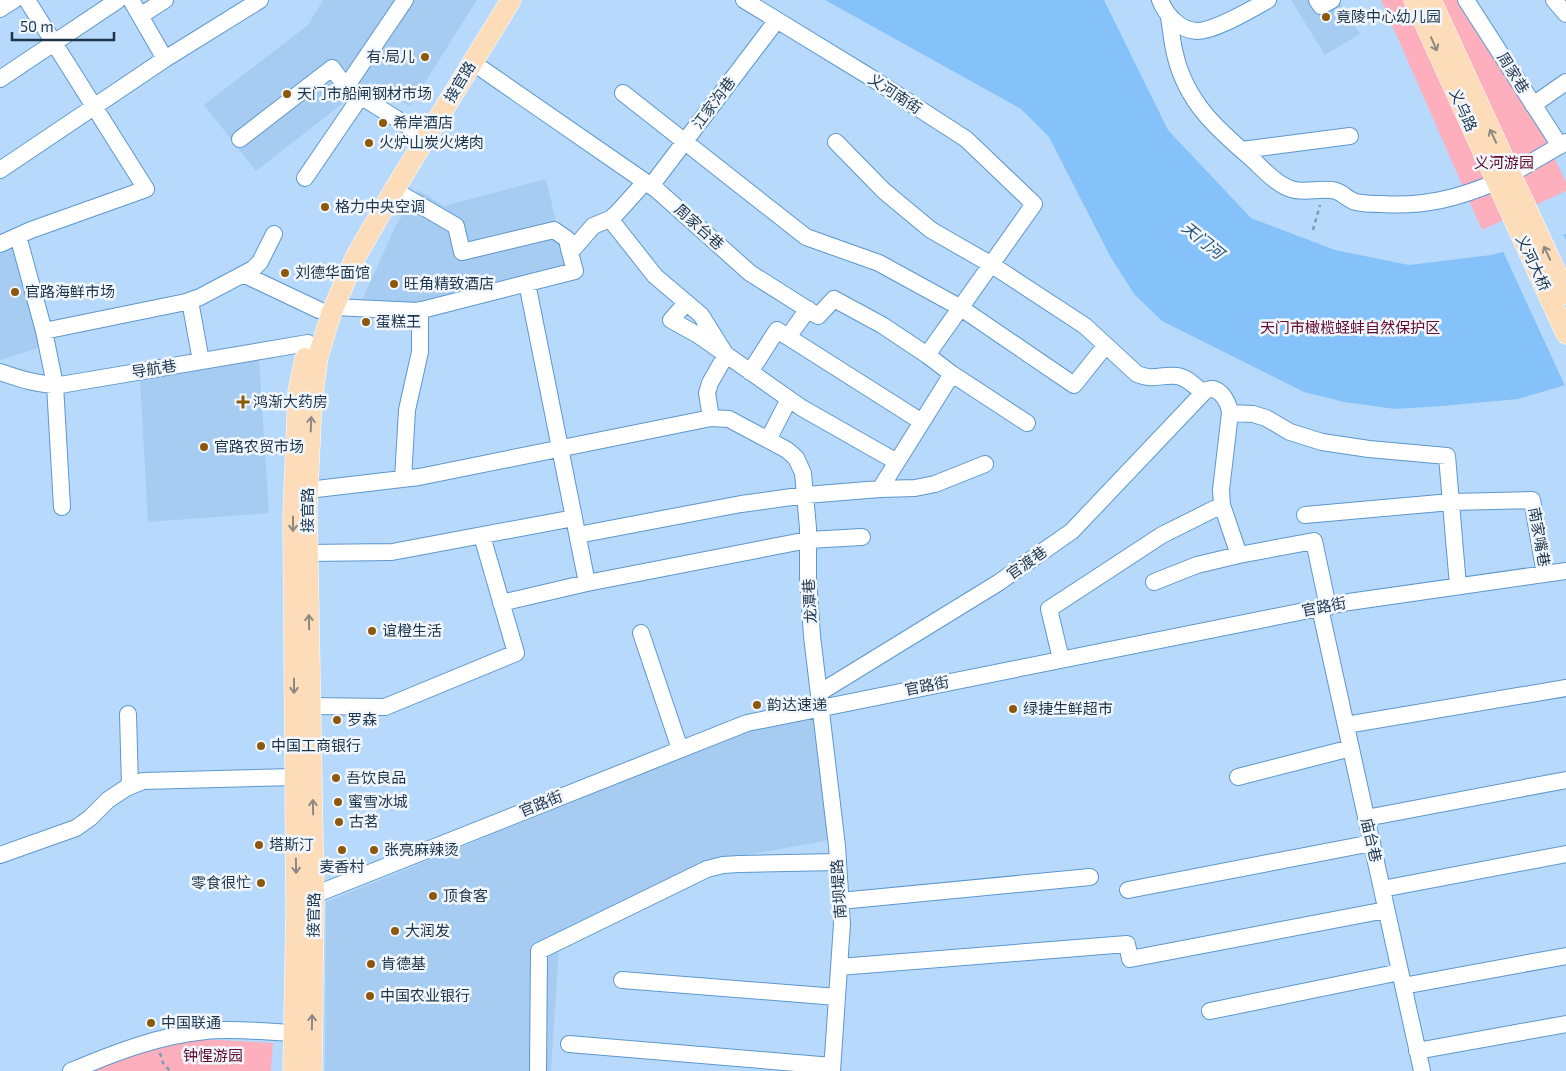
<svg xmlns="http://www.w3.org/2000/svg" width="1566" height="1071" viewBox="0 0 1566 1071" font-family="'Exo 2','Noto Sans SC',sans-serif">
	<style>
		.built { fill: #a6cdf1 }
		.green { fill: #fdafbe }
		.water { fill: #86c2fa }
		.pier { fill: #b7dafc }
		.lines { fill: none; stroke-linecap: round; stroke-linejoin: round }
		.minor-casing { stroke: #5d97cc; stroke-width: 18 }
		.major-casing { stroke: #fff; stroke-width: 21 }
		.path { stroke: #7b9ab8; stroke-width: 2.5; stroke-dasharray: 4 4; stroke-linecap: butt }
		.minor { stroke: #fff; stroke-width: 16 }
		.major { stroke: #fddcb9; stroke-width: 20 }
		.oneway { stroke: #8d8882 }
		.poi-dot { fill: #8e580c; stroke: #f2f7fd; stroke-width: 2 }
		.labels { text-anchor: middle; stroke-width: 5; stroke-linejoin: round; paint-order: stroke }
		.poi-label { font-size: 15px; fill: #1d354c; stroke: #f2f7fd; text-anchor: start }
		.street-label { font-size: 15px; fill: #1d354c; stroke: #f2f7fd }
		.park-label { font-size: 15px; fill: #610928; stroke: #f2f7fd }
		.water-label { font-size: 16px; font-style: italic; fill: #255176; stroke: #f2f7fd }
	</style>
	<rect width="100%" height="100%" fill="#b7dafc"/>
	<!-- built -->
	<path class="built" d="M323,0h154l-67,106 -40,-24 -114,89 -52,-66 104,-80z
		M1291,0h48l21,34 -35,21z
		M546,179l22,92 -150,38 -58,-4 36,-80 22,-35 26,16z
		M18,246l26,100 -44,14v-108z
		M259,359l10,154 -121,9 -8,-142z
		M814,717l16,123 -123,22 -147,70 -9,139h-226l1,-169 415,-169z"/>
	<!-- green -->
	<path class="green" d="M1381,0h95l90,182v9l-84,39z
		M202,1039l71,4 -2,28h-180c36,-14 72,-26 111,-32z"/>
	<!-- water -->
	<path class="water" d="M825,0h279l64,130 83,88 84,32 74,15 82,-10 75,-21v151l-48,14 -76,7 -47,3 -51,-7 -40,-10 -142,-71 -28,-27 -24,-38 -61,-119 -28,-28z"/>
	<!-- pier -->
	<path class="pier" d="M1562,233l4,7v148l-64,-139z"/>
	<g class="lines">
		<!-- minor casing -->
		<g class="minor-casing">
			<path id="minor" d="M405,0l-59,87 70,44
				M1160,0c6,15 19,30 37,31 18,0 55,-22 71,-31
				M1317,0l4,6 11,-6
				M1466,0l94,146
				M1554,0l12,14
				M0,9l14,-9
				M140,16l25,-16
				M1169,17c2,12 3,25 6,37 11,48 42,75 77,105 11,10 24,25 39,30 14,5 31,-2 45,2 7,2 12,9 20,11 8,2 17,2 26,2 41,3 77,-6 114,-22
				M165,59l95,-59
				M472,62l185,128 93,83 68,43 16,-17 48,26 45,30
				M0,79l118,-79
				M623,93l183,144 73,26 82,45 113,77 32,-40
				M1533,105l33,-23
				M240,139l92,-71 14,19
				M836,142l48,49 47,39 61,35 93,61 52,48c17,7 24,0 40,2 10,1 19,11 26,17 13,-13 26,8 27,20l-9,77 1,15 17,50 75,-14 14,66
				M1242,150l108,-14
				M0,170l165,-111 -34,-59
				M1511,174l55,-32
				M305,178l56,-82
				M651,186l126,-166
				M394,190l62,36 6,26 92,-22 13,9 2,10
				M610,219l45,57 46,39 25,40 -16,28 -3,10 4,25
				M18,236l26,95
				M0,244l31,-14 115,-41 -119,-189
				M245,275l74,35
				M527,283l60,300
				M190,301l11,60
				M686,303l-15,17 27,15 104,73 95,54
				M334,307l84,4 157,-40 -6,-22 6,-2 18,-21 17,-7 7,-6 28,-31
				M788,337l20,-28
				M0,372c20,7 39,13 60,13l248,-42
				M750,372l27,-42 145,92
				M952,374l75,49
				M1230,413l23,1 13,4 24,14 32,10 47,7 78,7 11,130
				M768,440l21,-41
				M403,479l4,-69 13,-58v-42
				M880,489l35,-1 20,-4 50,-20
				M308,490l111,-13 292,-59 18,1 58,31 9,8 7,15 5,55v49l4,59 25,210 5,78 -10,147
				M62,507l-7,-122 -11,-54 142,-29 14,-5 53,-28 7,-7 14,-28
				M1305,515l146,-13 81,-2 13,74
				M578,535l163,-31 65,-9 74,-6 72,-115 -25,-19 107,-151 -68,-65 -96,-62 -126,-77
				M308,553l84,-1 182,-34
				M1154,582l43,-17 42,-10
				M501,603l86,-20 221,-43 54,-3
				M1320,608l102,463
				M641,633l39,116
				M1061,659l-12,-50 113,-74 60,-30
				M819,693l179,-110 74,-52 131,-138
				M311,706l74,1 131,-54 -34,-117
				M128,714l2,72
				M1346,725l220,-37
				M1238,777l113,-29
				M1366,818l200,-38
				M0,855l76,-27 14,-10 18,-18 18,-12 17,-7 152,-4
				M1382,889l184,-35
				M1128,890l244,-47
				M314,895l433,-172 602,-121 217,-31
				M840,901l250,-24
				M839,967l288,-23 3,15 256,-49
				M622,980l215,17
				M1403,986l163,-30
				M1210,1011l190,-39
				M569,1044l263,22
				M1417,1051l149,-27
				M71,1071c43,-18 89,-36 135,-40 29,-3 59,1 88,2
				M538,1071l1,-120 168,-82 16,-4 16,-1 99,-2"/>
		</g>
		<!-- major casing -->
		<g class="major-casing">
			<path id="major" d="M1414,0l152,334
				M1431,0l135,294
				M293,1071l3,-160 -3,-396 5,-123 7,-34
				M312,1071l2,-176 -7,-388 5,-107 6,-43 13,-43 24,-56 39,-68 117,-190"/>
		</g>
		<!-- path -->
		<path class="path" d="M1313,230l7,-25
			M160,1053l3,10 7,8"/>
		<!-- minor -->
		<use href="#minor" class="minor"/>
		<!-- major -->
		<use href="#major" class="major"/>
	</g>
	<!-- one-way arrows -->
	<defs><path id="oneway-shaft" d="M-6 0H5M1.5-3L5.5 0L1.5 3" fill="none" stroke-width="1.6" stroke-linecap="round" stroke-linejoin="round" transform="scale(1.25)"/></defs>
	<g class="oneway">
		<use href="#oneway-shaft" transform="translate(1434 44) rotate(66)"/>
		<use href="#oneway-shaft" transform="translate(1493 136) rotate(-115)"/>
		<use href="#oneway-shaft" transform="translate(1547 253) rotate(-115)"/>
		<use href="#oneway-shaft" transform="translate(311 424) rotate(-88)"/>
		<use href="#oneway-shaft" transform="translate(293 524) rotate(90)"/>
		<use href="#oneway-shaft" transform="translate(309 622) rotate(-91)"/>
		<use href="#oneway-shaft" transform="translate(294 686) rotate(90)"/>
		<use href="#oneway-shaft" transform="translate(313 807) rotate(-91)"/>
		<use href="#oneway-shaft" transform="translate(296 866) rotate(89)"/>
		<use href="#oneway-shaft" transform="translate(312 1022) rotate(-89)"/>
	</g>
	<!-- markers -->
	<g class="poi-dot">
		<circle cx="1326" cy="17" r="5"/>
		<circle cx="425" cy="57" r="5"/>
		<circle cx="287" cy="94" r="5"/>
		<circle cx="383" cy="123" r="5"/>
		<circle cx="369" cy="143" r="5"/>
		<circle cx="325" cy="207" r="5"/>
		<circle cx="285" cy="273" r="5"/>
		<circle cx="394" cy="284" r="5"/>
		<circle cx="15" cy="292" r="5"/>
		<circle cx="366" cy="322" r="5"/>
		<path d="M240.5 394.5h5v5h5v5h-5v5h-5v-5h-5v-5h5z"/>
		<circle cx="204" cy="447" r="5"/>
		<circle cx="372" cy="631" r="5"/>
		<circle cx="757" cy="705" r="5"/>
		<circle cx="1013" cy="709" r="5"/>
		<circle cx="337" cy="720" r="5"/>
		<circle cx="261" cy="746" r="5"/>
		<circle cx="336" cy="778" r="5"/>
		<circle cx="338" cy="802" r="5"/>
		<circle cx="339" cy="822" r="5"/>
		<circle cx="259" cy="845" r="5"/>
		<circle cx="342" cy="850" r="5"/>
		<circle cx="374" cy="850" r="5"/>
		<circle cx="261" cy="883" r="5"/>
		<circle cx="433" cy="896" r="5"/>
		<circle cx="395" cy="931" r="5"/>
		<circle cx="371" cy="964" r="5"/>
		<circle cx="370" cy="996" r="5"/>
		<circle cx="151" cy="1023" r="5"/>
	</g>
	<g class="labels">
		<!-- poi labels -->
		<g class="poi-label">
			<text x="1336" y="22">竟陵中心幼儿园</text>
			<text x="415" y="62" text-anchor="end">有·局儿</text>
			<text x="297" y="99">天门市船闸钢材市场</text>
			<text x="393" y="128">希岸酒店</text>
			<text x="379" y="148">火炉山炭火烤肉</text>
			<text x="335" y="212">格力中央空调</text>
			<text x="295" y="278">刘德华面馆</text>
			<text x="404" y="289">旺角精致酒店</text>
			<text x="25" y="297">官路海鲜市场</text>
			<text x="376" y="327">蛋糕王</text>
			<text x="253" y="407">鸿渐大药房</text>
			<text x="214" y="452">官路农贸市场</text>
			<text x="382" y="636">谊橙生活</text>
			<text x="767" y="710">韵达速递</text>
			<text x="1023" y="714">绿捷生鲜超市</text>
			<text x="347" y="725">罗森</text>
			<text x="271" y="751">中国工商银行</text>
			<text x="346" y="783">吾饮良品</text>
			<text x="348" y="807">蜜雪冰城</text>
			<text x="349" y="827">古茗</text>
			<text x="269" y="850">塔斯汀</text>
			<text x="384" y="855">张亮麻辣烫</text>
			<text x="342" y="872" text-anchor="middle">麦香村</text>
			<text x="251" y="888" text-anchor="end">零食很忙</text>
			<text x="443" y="901">顶食客</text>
			<text x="405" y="936">大润发</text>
			<text x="381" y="969">肯德基</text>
			<text x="380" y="1001">中国农业银行</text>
			<text x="161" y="1028">中国联通</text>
		</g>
		<!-- street labels -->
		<g class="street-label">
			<text transform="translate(1513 73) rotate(58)" y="5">周家巷</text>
			<text transform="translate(460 82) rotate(-59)" y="5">接官路</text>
			<text transform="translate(895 94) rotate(33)" y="5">义河南街</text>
			<text transform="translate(714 103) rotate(-53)" y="5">江家沟巷</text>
			<text transform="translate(1463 110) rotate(66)" y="5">义乌路</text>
			<text transform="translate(699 227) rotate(42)" y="5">周家台巷</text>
			<text transform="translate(1533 263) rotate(65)" y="5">义河大桥</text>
			<text transform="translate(154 369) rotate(-9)" y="5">导航巷</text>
			<text transform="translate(308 510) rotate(-90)" y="5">接官路</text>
			<text transform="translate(1539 537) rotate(80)" y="5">南家嘴巷</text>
			<text transform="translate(1027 563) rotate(-35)" y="5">官渡巷</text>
			<text transform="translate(810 601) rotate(-93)" y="5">龙潭巷</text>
			<text transform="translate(1324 607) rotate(-11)" y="5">官路街</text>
			<text transform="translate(927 686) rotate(-11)" y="5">官路街</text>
			<text transform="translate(541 804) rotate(-22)" y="5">官路街</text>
			<text transform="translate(1371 840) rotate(77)" y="5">庙台巷</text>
			<text transform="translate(839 889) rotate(-94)" y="5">南坝堤路</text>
			<text transform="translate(314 915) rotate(-89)" y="5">接官路</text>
		</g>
		<!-- park labels -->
		<g class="park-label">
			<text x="1504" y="168">义河游园</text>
			<text x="1350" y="333">天门市橄榄蛏蚌自然保护区</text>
			<text x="213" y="1061">钟惺游园</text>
		</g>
		<!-- water labels -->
		<g class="water-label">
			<text transform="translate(1203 240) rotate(39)" y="6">天门河</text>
		</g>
	</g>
	<!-- scale -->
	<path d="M12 32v8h102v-8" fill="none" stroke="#1d354c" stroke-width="2.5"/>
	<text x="20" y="32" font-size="15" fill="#1d354c" stroke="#f2f7fd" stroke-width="4" paint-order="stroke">50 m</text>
</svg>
